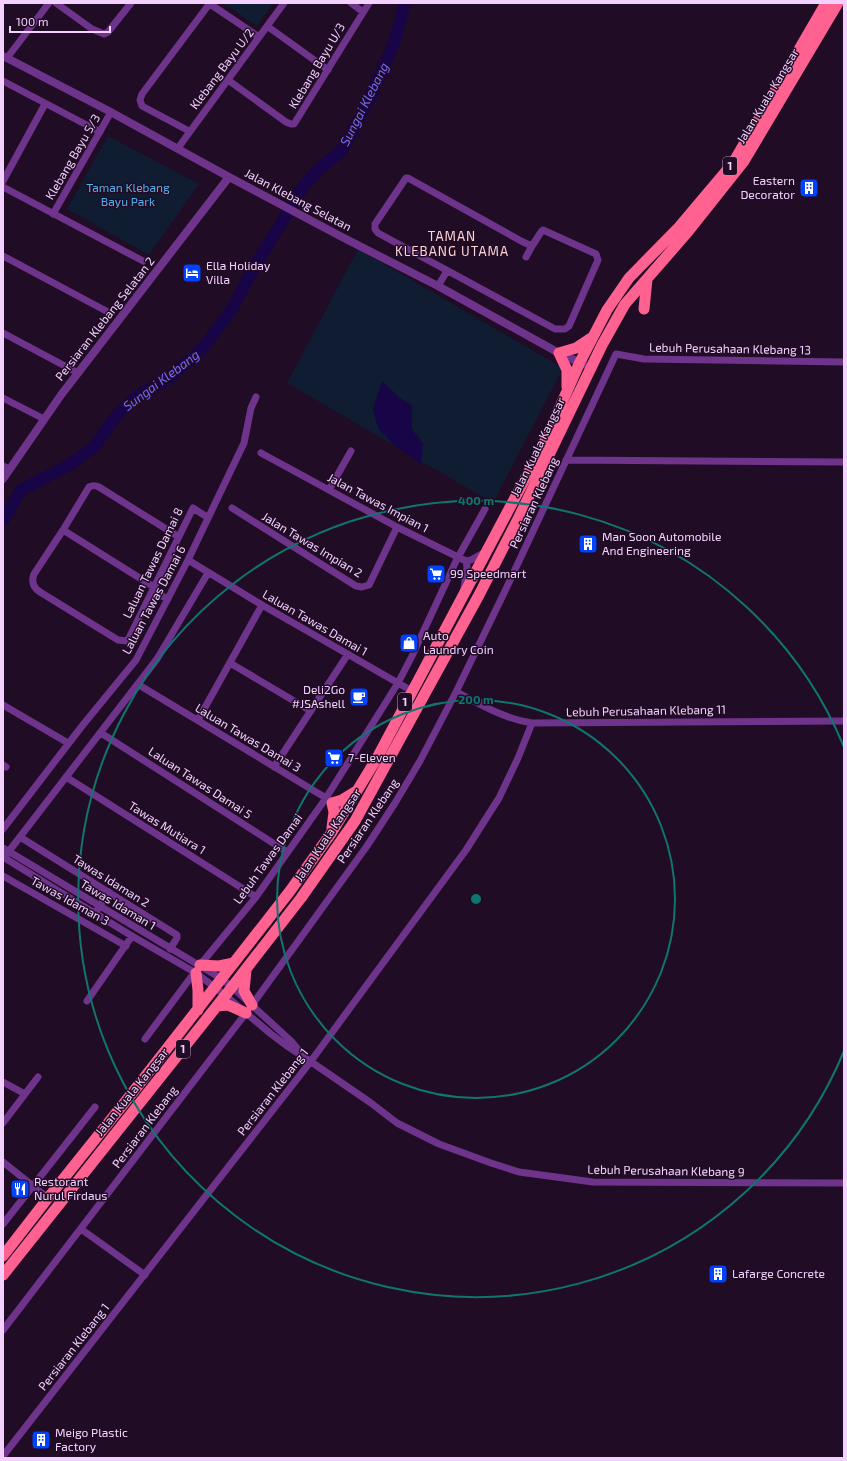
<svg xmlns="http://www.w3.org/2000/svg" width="847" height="1461" viewBox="0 0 847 1461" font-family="'Exo 2',sans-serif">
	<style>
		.green { fill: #0f1c31 }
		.water { fill: #170547 }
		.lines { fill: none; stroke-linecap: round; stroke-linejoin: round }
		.river { stroke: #170547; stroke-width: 12 }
		.minor { stroke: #6e338a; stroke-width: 7 }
		.tertiary { stroke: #6e338a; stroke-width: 8 }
		.trunk { stroke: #ff6190; stroke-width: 11 }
		.ring { fill: none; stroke: #0f766e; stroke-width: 2 }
		.labels { text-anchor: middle; stroke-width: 3; stroke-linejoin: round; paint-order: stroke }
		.shield { fill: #210c26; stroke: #b597be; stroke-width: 1 }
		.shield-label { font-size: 11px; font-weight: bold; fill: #f4d2ff }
		.street-label { font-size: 12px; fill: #f4d2ff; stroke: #210c26 }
		.poi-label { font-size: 12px; fill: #f4d2ff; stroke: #210c26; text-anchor: start }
		.park-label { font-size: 12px; fill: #51b0eb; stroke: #210c26 }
		.water-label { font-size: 13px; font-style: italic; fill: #7768ff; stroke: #210c26 }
		.neighbourhood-label { font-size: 13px; letter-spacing: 1px; fill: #ffd4d4; stroke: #210c26 }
		.centre { fill: #0f766e; stroke: #210c26; stroke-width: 2 }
		.ring-label { font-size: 12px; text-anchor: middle; font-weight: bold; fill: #0f766e; stroke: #210c26; stroke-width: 3; stroke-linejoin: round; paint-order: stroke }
	</style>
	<rect width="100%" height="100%" fill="#210c26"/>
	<!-- green -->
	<path class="green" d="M223,3h50l-16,23z
		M108,136l91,48 -50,71 -82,-46z
		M358,249l205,119 -70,135 -206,-120z"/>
	<!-- water -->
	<path class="water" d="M382,381l18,17 12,8v23l11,15 -2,20 -28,-20 -15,-16 -5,-19z"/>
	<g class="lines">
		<!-- river -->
		<path class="river" d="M3,521l18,-31 50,-26 23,-17 22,-31 21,-20 31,-17 35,-31 29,-39 21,-40 40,-65 2,-6 12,-16 13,-14 22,-18 12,-21 16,-31 24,-55 11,-40"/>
		<!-- minor -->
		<path class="minor" d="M56,3l36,26 12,5 4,-2 23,-29
			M351,3l12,9
			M210,4l49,33
			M267,26l61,44
			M7,58l42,-55
			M228,80l58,42 5,2h3l75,-121
			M3,81l97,51
			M189,131l-47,-25 -2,-6 2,-6 68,-91
			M178,148l106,-145
			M406,178h2l115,64 9,4 9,-14 2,-2 53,24 2,6 -29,66 -4,3h-10l-177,-96 -3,-4v-5z
			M3,181l42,-77
			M3,187l140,74
			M53,214l58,-102
			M3,256l105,56
			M526,257l6,-11
			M438,286l9,-15
			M3,333l75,40
			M3,398l41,21
			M261,453l136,74 69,34 5,-1 14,-8
			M566,460l278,2
			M3,466l6,3
			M329,490l22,-39
			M232,508l124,78 6,1 7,-2 28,-58
			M63,530l91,57
			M179,537l-80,-50c-4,-2 -6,-2 -10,0l-26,43 -29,44c-3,8 0,14 6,18l78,48 9,1 1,-1 65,-132 14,9
			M188,560l74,45 150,86
			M464,588l3,-21 -1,-6
			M152,591l16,8
			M230,663l81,48
			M139,685l187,113 19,13
			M456,692c24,12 48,27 76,31l312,-2
			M3,705l65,38
			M198,720l64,-115
			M101,733l186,119
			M3,765l3,2
			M274,767l74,-113
			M66,777l190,120
			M3,829l79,-103 54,-66 52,-100 56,-117 7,-35 5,-11
			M20,837l157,98v3l-7,11
			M3,848l219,131 10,8 59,54 10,12
			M6,855l151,-196 51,-86
			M3,857l129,79 64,37 30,23 45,38 16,12 20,13 64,44 26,20 42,21 52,19 28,9 74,10 251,1
			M3,876l123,70
			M97,910l12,-18
			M87,1001l45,-65
			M252,1005l115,-159 28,-43 25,-42 36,-69 49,-101 111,-237 28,5 200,3
			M145,1039l55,-74 56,-68 70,-99 72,-115 14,-27 45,-97 28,-50
			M3,1082l22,12
			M3,1123l35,-46
			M3,1162l45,36
			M3,1224l92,-117
			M81,1229l64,46
			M3,1330l243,-317
			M3,1456l308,-395 155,-211 33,-52 19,-40 14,-35"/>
		<!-- tertiary -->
		<path class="tertiary" d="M3,56l104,54 122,67 113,60 96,49 121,67 24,11
			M3,479l58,-84 168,-218"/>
		<!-- trunk -->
		<path class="trunk" d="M644,309l3,-30
			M567,387v-17l-8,-17 17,-5 15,-10
			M332,828l2,-16 -2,-9 10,-3 13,-8
			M200,965l19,1 15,-3
			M246,970l-2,21 8,14
			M196,973l2,17v20
			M217,1006l11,-1 18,8
			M3,1256l45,-58 85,-106 157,-201 42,-59 45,-74 166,-313 37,-83 27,-52 22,-32 50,-51 54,-64 93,-160
			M3,1275l229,-288 69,-89 54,-77 124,-226 40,-78 83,-172 23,-41 61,-70 58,-73 94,-158"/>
	</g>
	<!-- distance rings -->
	<g class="ring">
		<circle cx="476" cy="899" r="199"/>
		<path d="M844 1051A398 398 0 1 1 844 747"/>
	</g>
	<!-- icons -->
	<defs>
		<g id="building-square" transform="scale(1)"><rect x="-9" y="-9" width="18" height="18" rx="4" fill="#0042fd" stroke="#210c26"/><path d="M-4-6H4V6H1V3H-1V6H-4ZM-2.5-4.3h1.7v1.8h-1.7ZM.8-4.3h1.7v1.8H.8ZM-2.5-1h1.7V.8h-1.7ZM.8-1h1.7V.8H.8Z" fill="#fff"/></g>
		<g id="hotel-square" transform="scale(1)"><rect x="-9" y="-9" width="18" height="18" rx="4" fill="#0042fd" stroke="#210c26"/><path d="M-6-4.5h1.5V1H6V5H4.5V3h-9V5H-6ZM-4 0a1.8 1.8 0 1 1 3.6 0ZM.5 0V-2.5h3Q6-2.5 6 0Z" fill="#fff"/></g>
		<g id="supermarket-square" transform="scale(1)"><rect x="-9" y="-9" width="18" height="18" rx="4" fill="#0042fd" stroke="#210c26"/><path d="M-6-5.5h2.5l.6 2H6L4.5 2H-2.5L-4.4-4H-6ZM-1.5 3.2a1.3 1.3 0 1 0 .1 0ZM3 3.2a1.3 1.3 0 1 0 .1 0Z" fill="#fff"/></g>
		<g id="shop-square" transform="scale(1)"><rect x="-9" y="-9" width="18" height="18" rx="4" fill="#0042fd" stroke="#210c26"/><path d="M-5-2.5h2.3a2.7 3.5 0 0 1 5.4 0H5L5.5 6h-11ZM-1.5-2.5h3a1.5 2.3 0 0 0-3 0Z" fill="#fff"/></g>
		<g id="cafe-square" transform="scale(1)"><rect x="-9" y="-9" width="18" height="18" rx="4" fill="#0042fd" stroke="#210c26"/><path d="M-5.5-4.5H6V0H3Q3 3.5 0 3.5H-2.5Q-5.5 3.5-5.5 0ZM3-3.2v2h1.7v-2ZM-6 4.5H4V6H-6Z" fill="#fff"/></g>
		<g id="restaurant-square" transform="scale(1)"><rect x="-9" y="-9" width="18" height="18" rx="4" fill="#0042fd" stroke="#210c26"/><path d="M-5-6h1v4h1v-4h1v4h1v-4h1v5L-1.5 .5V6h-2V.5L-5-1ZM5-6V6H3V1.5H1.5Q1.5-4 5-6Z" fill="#fff"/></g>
	</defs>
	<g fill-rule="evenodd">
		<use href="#building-square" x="809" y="188"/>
		<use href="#hotel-square" x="192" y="273"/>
		<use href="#building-square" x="588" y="544"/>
		<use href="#supermarket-square" x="436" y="574"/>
		<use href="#shop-square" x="409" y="643"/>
		<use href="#cafe-square" x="359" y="697"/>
		<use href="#supermarket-square" x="334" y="758"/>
		<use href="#restaurant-square" x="20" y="1189"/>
		<use href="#building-square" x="718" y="1274"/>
		<use href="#building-square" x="41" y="1440"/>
	</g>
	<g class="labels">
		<!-- shield labels -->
		<g class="shield">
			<rect x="723" y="157" width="14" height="18" rx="3"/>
			<rect x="398" y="693" width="14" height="18" rx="3"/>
			<rect x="176" y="1040" width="14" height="18" rx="3"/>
		</g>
		<g class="shield-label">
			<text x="730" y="170">1</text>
			<text x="405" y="706">1</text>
			<text x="183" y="1053">1</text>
		</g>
		<!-- street labels -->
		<g class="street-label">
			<text transform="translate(317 66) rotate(-59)" y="4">Klebang Bayu U/3</text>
			<text transform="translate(222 69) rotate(-53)" y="4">Klebang Bayu U/2</text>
			<text transform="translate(768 96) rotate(-59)" y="4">Jalan Kuala Kangsar</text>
			<text transform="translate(73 157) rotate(-60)" y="4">Klebang Bayu S/3</text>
			<text transform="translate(298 200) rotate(28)" y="4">Jalan Klebang Selatan</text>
			<text transform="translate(105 319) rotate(-52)" y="4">Persiaran Klebang Selatan 2</text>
			<text transform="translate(730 349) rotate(1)" y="4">Lebuh Perusahaan Klebang 13</text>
			<text transform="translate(538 447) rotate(-64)" y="4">Jalan Kuala Kangsar</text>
			<text transform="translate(378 503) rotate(28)" y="4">Jalan Tawas Impian 1</text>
			<text transform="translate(534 503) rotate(-65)" y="4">Persiaran Klebang</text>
			<text transform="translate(312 545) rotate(31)" y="4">Jalan Tawas Impian 2</text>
			<text transform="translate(153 563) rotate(-64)" y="4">Laluan Tawas Damai 8</text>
			<text transform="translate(154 600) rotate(-62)" y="4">Laluan Tawas Damai 6</text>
			<text transform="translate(315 623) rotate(30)" y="4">Laluan Tawas Damai 1</text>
			<text transform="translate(646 711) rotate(-1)" y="4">Lebuh Perusahaan Klebang 11</text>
			<text transform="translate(248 738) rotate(31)" y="4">Laluan Tawas Damai 3</text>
			<text transform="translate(200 783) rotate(33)" y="4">Laluan Tawas Damai 5</text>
			<text transform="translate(368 821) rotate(-56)" y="4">Persiaran Klebang</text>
			<text transform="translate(167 828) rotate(32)" y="4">Tawas Mutiara 1</text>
			<text transform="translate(328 835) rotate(-56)" y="4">Jalan Kuala Kangsar</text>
			<text transform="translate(268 859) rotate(-54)" y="4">Lebuh Tawas Damai</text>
			<text transform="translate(111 881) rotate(32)" y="4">Tawas Idaman 2</text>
			<text transform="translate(70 901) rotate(29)" y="4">Tawas Idaman 3</text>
			<text transform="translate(118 905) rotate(31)" y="4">Tawas Idaman 1</text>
			<text transform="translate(132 1092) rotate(-51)" y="4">Jalan Kuala Kangsar</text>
			<text transform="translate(273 1092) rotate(-52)" y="4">Persiaran Klebang 1</text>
			<text transform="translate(145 1127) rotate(-53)" y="4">Persiaran Klebang</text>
			<text transform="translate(666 1171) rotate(1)" y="4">Lebuh Perusahaan Klebang 9</text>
			<text transform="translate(74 1347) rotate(-52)" y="4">Persiaran Klebang 1</text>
		</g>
		<!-- poi labels -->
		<g class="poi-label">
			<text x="795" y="185" text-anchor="end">Eastern<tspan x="795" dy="14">Decorator</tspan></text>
			<text x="206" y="270">Ella Holiday<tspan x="206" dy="14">Villa</tspan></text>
			<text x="602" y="541">Man Soon Automobile<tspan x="602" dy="14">And Engineering</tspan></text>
			<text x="450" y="578">99 Speedmart</text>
			<text x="423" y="640">Auto<tspan x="423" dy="14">Laundry Coin</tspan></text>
			<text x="345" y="694" text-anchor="end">Deli2Go<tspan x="345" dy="14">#JSAshell</tspan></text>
			<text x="348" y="762">7-Eleven</text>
			<text x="34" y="1186">Restorant<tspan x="34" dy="14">Nurul Firdaus</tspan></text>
			<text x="732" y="1278">Lafarge Concrete</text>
			<text x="55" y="1437">Meigo Plastic<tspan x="55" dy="14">Factory</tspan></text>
		</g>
		<!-- park labels -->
		<g class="park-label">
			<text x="128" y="192">Taman Klebang<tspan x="128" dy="14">Bayu Park</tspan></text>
		</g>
		<!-- water labels -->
		<g class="water-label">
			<text transform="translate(364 104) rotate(-63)" y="5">Sungai Klebang</text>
			<text transform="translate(161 380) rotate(-37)" y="5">Sungai Klebang</text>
		</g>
		<!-- neighbourhood labels -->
		<g class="neighbourhood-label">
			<text x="452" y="241">TAMAN<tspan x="452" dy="15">KLEBANG UTAMA</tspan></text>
		</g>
	</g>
	<circle cx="476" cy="899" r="6" class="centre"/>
	<g class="ring-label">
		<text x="476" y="505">400 m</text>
		<text x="476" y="704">200 m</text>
	</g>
	<!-- border -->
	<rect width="847" height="1461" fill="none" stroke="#f4d2ff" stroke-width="8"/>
	<!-- scale -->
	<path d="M10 26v6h100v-6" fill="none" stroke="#f4d2ff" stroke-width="2"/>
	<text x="16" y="26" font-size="12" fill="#f4d2ff" stroke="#210c26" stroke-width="3" paint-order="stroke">100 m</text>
</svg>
